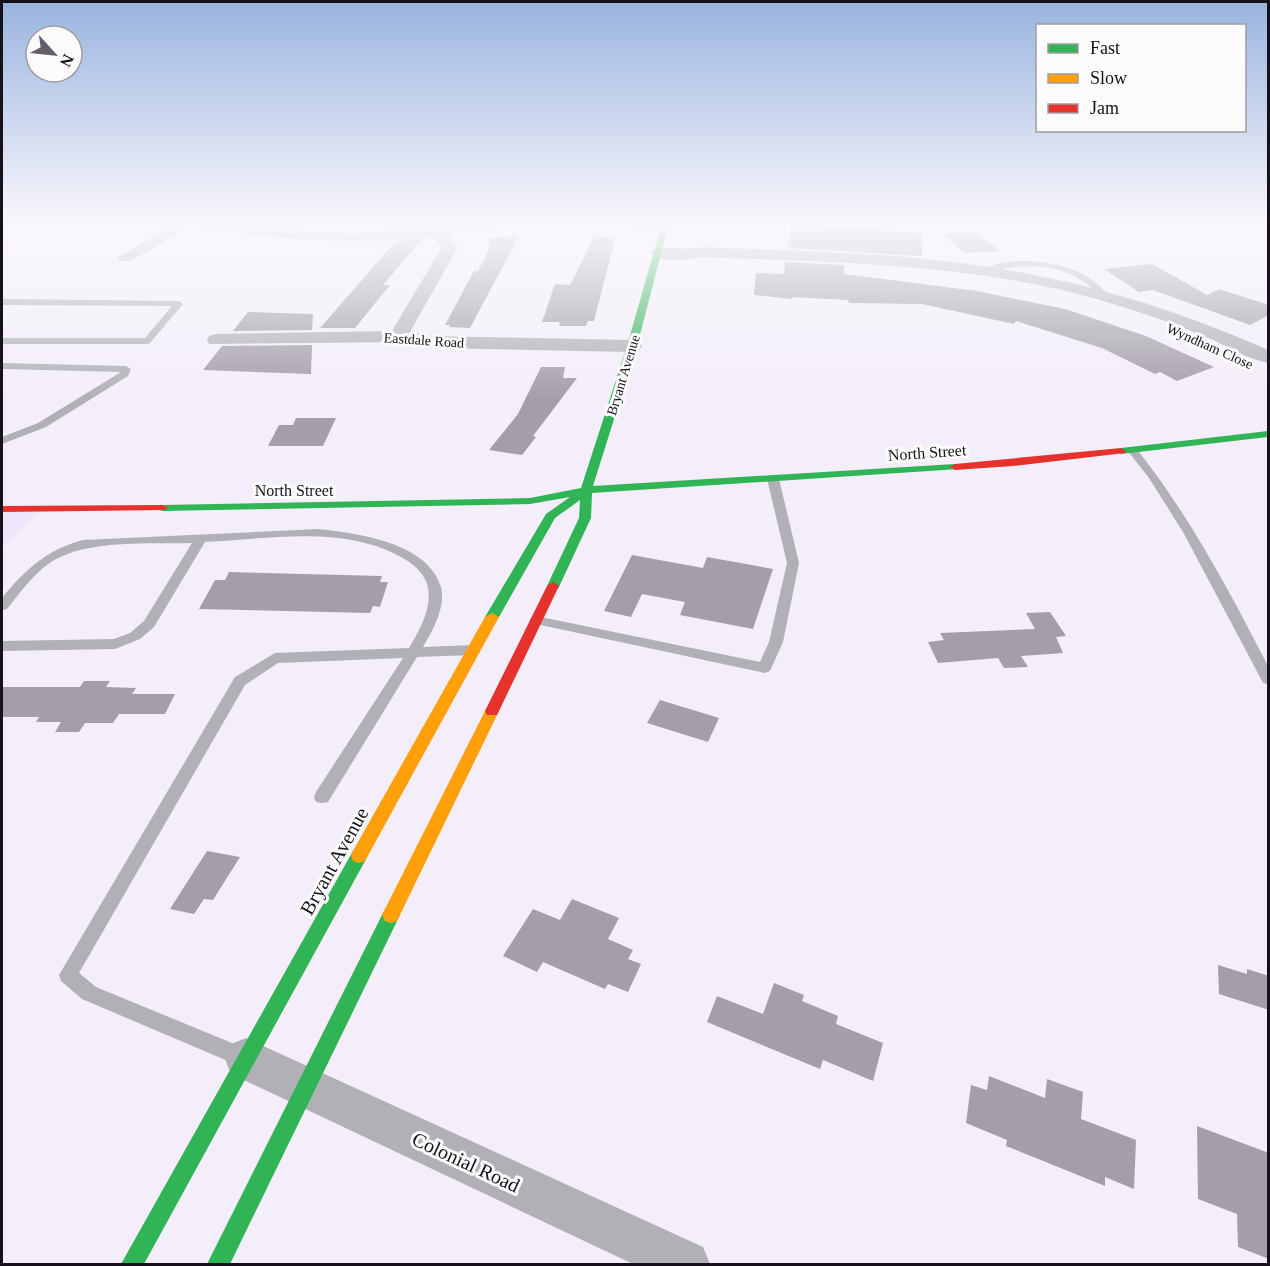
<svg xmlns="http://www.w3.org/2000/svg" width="1270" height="1266" viewBox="0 0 1270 1266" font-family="Georgia,serif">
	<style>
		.built { fill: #f0e6fb }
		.building { fill: #a39ea8 }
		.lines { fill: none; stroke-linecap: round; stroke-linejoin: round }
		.lane { fill: #b2b0b7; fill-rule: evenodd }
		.street { fill: #b2b0b7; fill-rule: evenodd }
		.fast { fill: #30b455; fill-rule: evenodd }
		.slow { fill: #ff9f0a; fill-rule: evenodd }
		.jam { fill: #e5322d; fill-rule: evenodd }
		.labels { text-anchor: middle; stroke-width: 6; stroke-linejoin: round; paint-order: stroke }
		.far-street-label { font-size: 14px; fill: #16111b; stroke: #fbfbfb }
		.street-label { font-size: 16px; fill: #16111b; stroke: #fbfbfb }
		.near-street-label { font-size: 20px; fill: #16111b; stroke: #fbfbfb }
	</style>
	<rect width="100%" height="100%" fill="#f3eef9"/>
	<!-- built -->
	<path class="built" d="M2,509h38l-38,38z"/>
	<!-- building -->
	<path class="building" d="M806,224l116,9v23l-134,-8 3,-23z
		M976,232l24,19 -35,2 -22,-19z
		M519,236l-49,92 -21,-1 1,-2h-5l29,-54h4l11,-21 1,-12z
		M594,237h20l1,2 -21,82h-6l-2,5h-27l1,-4h-18l13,-38 15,1z
		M422,239l-39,46h7l-35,43h-35l75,-86z
		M785,262l59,3v9l133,17 88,18 81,27 68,31 -37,14 -17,-9 -5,2 -53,-26 -86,-27 -2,3 -92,-20 -73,-1 -1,-3 -18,-1 -38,-2v2l-38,-4 2,-22 28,1z
		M1152,264l55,31 12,-6 50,16v10l-19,10 -97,-35 -14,2 -35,-23z
		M248,312l65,2 -1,16 -79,1z
		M312,345l-1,29 -108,-4 19,-24z
		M541,367h24l-2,11h14l-44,58 3,1 -14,18 -33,-5 29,-36z
		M296,418h40l-13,28h-55l11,-21h14z
		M632,555l71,13 4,-11 66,12 -20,60 -73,-14 5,-13 -43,-8 -11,23 -27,-6z
		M229,572l153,4 -2,6h8l-8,25 -7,-1 -3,7 -171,-4 16,-29h10z
		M1050,612l16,24 -10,1 7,16 -42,3 7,11 -24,1 -6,-10 -60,5 -10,-21 16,-2 -4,-7 95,-4 -9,-16z
		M84,681h26l-4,6 30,1 -4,6h43l-10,20h-46l-6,9h-28l-6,9h-24l6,-10h-25l3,-5h-37v-30h78z
		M660,700l59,18 -11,24 -61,-19z
		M207,851l33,6 -27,43 -9,-1 -10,15 -24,-5z
		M572,899l47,19 -11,21 25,11 -5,9 13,5 -13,28 -20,-8 -3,5 -62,-27 -6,10 -34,-16 30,-47 27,11z
		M1218,965l29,9v-5l22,7v34l-50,-16z
		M774,983l30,12 -2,6 36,15 -2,8 47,19 -10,38 -50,-21 -3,9 -113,-47 10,-26 46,18z
		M989,1076l56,22 2,-19 36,13 -2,27 55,21 -2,49 -29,-12v9l-99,-40 1,-6 -41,-17 5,-38 16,5z
		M1197,1126l72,27v106l-31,-12 -1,-33 -39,-15z"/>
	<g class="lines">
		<!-- lane -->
		<path class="lane" d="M1014,261c36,-1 72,6 95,35l-7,2c-30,-35 -75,-37 -117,-25l-4,-2 15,-7z
			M2,299l177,2 4,3 -33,39 -3,1h-145v-6h143l27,-32 -170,-1z
			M2,363l124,3 5,3 -3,7 -82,51 -44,17v-7l36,-14 83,-51 -119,-3z
			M1132,447l4,1c53,67 93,142 132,218v18l-5,-1 -2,-4 -78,-147 -34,-54 -22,-28z
			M773,476l6,3 20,84 -16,79 -13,29 -5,2 -229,-49 -7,-4 7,-4 224,46 9,-20 18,-79 -20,-84z
			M318,529c38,4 110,13 123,58 5,20 -8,43 -18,60l50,-2 7,5 -7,5 -56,2 -89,145 -6,1 -6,-1 -2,-5 2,-5 87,-134 -125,5 -33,22 -166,288 17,14 153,63 3,7 -3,7 -7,3 -160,-68 -21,-18 -2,-6 176,-298 40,-24 134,-5c10,-17 23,-39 19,-60 -2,-12 -12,-22 -22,-28 -59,-36 -136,-21 -201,-18l-51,85 -14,12 -25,10 -113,2v-10l112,-2 16,-6 14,-12 48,-78c-41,1 -106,-4 -141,19 -18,12 -31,31 -44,47l-5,1v-12c23,-28 44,-48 81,-58z"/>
		<!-- street -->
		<path class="street" d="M2,223h10l-10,6z
			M176,223h59l59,7 57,3 77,-6 -1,-4h14l2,2 19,-2h46l-7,5 -54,6 11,13 -47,83 2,2 15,4 204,4 7,2 3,4 -3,4 -7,2 -205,-4 -22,-6 -196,2 -2,-4 2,-4 7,-2 176,-3 50,-84 -10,-11c-78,11 -153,2 -231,-8l-7,-4 -63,37h-12l-2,-3z
			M612,223h57l3,3c-8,7 -52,4 -60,-3z
			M701,247c98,4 197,5 294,21 95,15 186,43 273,82v13c-21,-4 -42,-18 -62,-26 -38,-16 -77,-29 -117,-40 -126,-34 -258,-35 -388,-40 -13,3 -41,6 -51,-4 8,-9 37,-2 51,-6z
			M246,1038l457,209 7,17h-77l-402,-190 -6,-15 6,-15z"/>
		<!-- fast -->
		<path class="fast" d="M662,223h7l-32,123 -44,140 362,-22 4,1v4l-367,24 -1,25 -33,71h-10l-1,-3 32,-68 1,-18 -25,18 -56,99 -7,4 -7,-4 61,-103 24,-17 -40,7 -368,7 -6,-3 6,-3 368,-7 51,-10 46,-142z
			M1268,431v6l-147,17 -5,-3 5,-3z
			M359,849l6,2 2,5 -2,5 -221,403h-23l232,-413z
			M391,907l6,2 3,6 -170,349h-23l178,-355z"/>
		<!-- slow -->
		<path class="slow" d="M492,613l7,4 -134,244 -6,2 -6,-2 -2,-5 2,-5 132,-234z
			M492,706l5,1 2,4 -102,210 -6,2 -6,-2 -3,-6 3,-6 100,-198 2,-4z"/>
		<!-- jam -->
		<path class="jam" d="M1121,448l5,3 -1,2 -112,13 -58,4 -5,-3 5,-3z
			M162,505l6,3 -2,2 -164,2v-6z
			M553,582l6,4 -60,125 -2,4h-10l-2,-4 62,-125z"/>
	</g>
	<!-- sky -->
	<linearGradient id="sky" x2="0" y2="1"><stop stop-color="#99b4df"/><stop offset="0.56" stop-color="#faf7fc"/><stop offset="1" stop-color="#faf7fc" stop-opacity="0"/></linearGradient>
	<rect width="1270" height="400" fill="url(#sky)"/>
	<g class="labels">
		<!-- far-street labels -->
		<g class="far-street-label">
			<text transform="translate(424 340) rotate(4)" y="5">Eastdale Road</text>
			<text transform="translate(1210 346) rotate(24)" y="5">Wyndham Close</text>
			<text transform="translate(623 375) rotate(-73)" y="5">Bryant Avenue</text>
		</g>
		<!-- street labels -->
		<g class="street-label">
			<text transform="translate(927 452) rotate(-4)" y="6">North Street</text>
			<text x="294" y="496">North Street</text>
		</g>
		<!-- near-street labels -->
		<g class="near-street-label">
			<text transform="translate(334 861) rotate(-61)" y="7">Bryant Avenue</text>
			<text transform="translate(466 1162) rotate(25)" y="7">Colonial Road</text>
		</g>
	</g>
	<!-- border -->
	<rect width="1270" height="1266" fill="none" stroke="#16111b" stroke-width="6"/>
	<!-- legend -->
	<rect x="1036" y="24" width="210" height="108" fill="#fbfbfb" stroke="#9f9da1" stroke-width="1.5"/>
	<rect x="1048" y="44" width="30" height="9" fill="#30b455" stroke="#9f9da1" stroke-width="1.5"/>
	<text x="1090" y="54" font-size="18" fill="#16111b">Fast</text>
	<rect x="1048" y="74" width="30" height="9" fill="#ff9f0a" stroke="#9f9da1" stroke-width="1.5"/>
	<text x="1090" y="84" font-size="18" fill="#16111b">Slow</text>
	<rect x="1048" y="104" width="30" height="9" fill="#e5322d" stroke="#9f9da1" stroke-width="1.5"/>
	<text x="1090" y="114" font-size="18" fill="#16111b">Jam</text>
	<!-- north arrow -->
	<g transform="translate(54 54) rotate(117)"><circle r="28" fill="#fbfbfb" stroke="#9f9da1" stroke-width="1.5"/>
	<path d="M0-4.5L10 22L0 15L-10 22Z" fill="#635e69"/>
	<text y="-9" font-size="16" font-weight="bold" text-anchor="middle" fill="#16111b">N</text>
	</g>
</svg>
